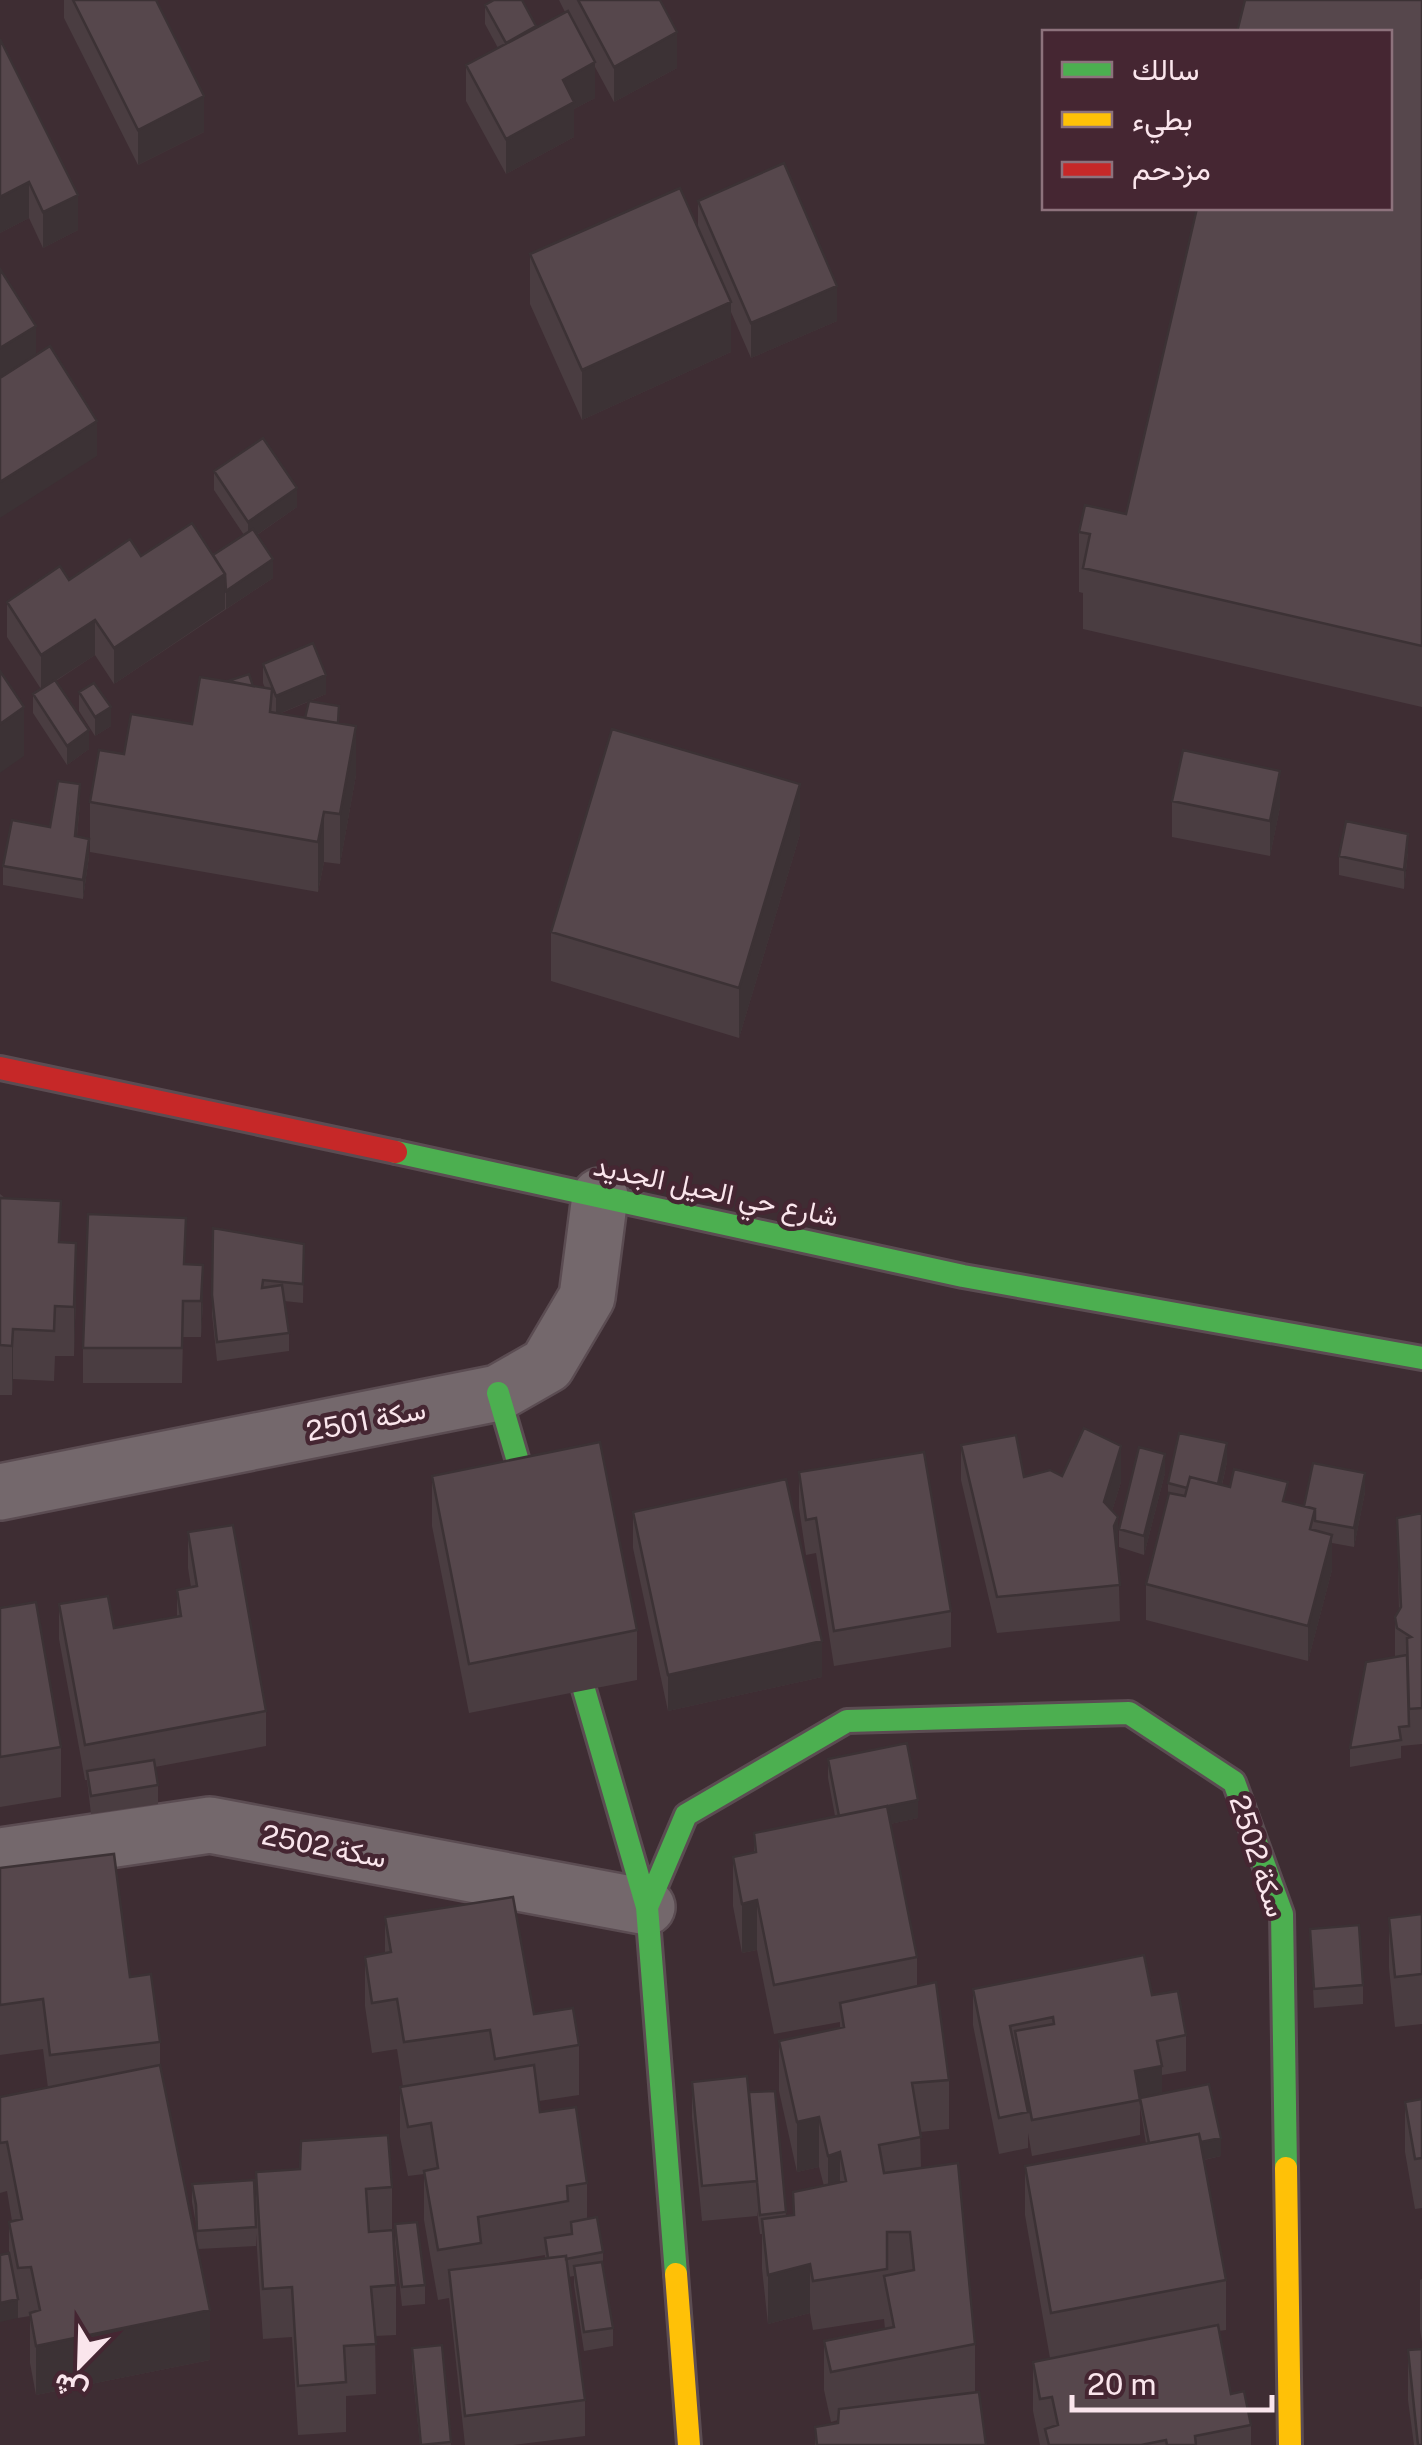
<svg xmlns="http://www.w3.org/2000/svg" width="1422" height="2445" viewBox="0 0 1422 2445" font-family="'Public Sans',Vazirmatn,sans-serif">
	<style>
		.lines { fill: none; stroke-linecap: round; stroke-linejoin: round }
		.street-casing { stroke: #5b4c52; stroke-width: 60 }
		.fast-casing { stroke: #5b4c52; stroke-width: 28 }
		.slow-casing { stroke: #5b4c52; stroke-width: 28 }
		.jam-casing { stroke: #5b4c52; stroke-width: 28 }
		.street { stroke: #74686c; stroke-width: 55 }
		.fast { stroke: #4caf50; stroke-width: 22 }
		.slow { stroke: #ffc107; stroke-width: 22 }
		.jam { stroke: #c62828; stroke-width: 22 }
		.wall { fill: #4a3d41; fill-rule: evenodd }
		.shaded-wall { fill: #3c3235 }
		.building { fill: #56474c; stroke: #3c3235; stroke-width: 2.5 }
		.labels { text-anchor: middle; stroke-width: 9; stroke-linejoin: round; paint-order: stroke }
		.street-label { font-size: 28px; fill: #fae5ec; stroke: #452632 }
	</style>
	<rect width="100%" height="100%" fill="#3e2d33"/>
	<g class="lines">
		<!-- street casing -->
		<g class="street-casing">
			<path id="street" d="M0,1492l498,-99 49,-28 40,-68 13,-101
				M0,1856l210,-31 437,82"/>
		</g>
		<!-- fast casing -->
		<g class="fast-casing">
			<path id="fast" d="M396,1152l567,124 459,82
				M498,1393l40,137
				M563,1617l84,290 29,367
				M647,1907l39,-92 161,-94 282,-8 105,69 48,132 4,254"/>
		</g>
		<!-- slow casing -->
		<g class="slow-casing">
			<path id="slow" d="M1286,2168l4,277
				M676,2274l13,171"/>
		</g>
		<!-- jam casing -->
		<g class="jam-casing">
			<path id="jam" d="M0,1068l396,84"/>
		</g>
		<!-- street -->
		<use href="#street" class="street"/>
		<!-- fast -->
		<use href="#fast" class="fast"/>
		<!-- slow -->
		<use href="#slow" class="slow"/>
		<!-- jam -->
		<use href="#jam" class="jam"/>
	</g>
	<!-- wall -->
	<path class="wall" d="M64,0h92l48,132 -66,33 -74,-147z
		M559,0h101l17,68 -63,34 -19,-35v31l-21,11v28l-68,37 -40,-73v-36l32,-17 -13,-24v-19l51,23 29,-16z
		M1422,0v707l-339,-78v-36l-4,-1v-60l47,-18z
		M0,39l78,191 -35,18 -14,-30 -29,15z
		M698,201l139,120 -86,37 -20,-46v40l-149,68 -52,-116v-50l168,-26z
		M214,471l83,36 -40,28 16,43 -159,106 -19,-29 -39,26 33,68 -22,16 -34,-52v-19l8,-5 -34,-52v-35l134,-46 72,-1 31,-20 -30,-45z
		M263,664l63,30 -16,7 29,22 17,52 -16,89 -16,-2 -6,30 -228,-40v-50l34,-48 68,-30 61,-38 12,2 -2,-5zM308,702l-3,16 -26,-4z
		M79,692l32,34 -16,10 -16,-25z
		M1172,801l108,6 -10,49 -98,-19z
		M80,803l-3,33 12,21 -6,42 -80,-14v-19z
		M800,834l-61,204 -188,-57v-49z
		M1408,852l-4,37 -65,-14v-19z
		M0,1194l61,48 15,51 -2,63h-19l-1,25 -41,-2 -1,16h-12z
		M213,1228l91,16 -1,59 -19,-2 5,32v18l-72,10 -5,-47z
		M186,1264l17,37 -2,36h-18l-1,46h-99v-35z
		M961,1445l63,32 38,-1 59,6 -9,29 6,42 2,68 -123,12 -36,-153z
		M1227,1462l-5,23 82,22 61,-15 -11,55 -22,-4v27l-24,91 -162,-41v-36l22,-88v-13z
		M799,1472l152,139v36l-117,19 -18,-113 -10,2 -7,-47z
		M1165,1473l-21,82 -25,-8v-18z
		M432,1476l205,154v50l-168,33 -37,-187z
		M633,1512l189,165 -154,34 -35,-163z
		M1422,1513v231l-21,2v12l-51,9v-19l45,-91v-40l4,-7 -2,-92z
		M188,1532l78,179v35l-111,21 3,18v19l-67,10 -4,-34h-2l-26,-141v-35l55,24 63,-11v-27l14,-3 -3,-19z
		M0,1608l61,139v50l-61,10z
		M828,1759l90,59 -28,6 27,133v30l32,93v49l-29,3 1,36 54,176v48l11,53h-171v-18l23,-4v-3l-7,2 -7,-32v-49l61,-12 -1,-10 -71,11 -3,-17 -42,11 -6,-55v-35h-2l-3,-23v5l-55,5 -10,-104v-35l57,10 26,-1 11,125 7,-1v-23l31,-6 -5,-19 -22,5 -18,-81v-50l61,-13v-6l-66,12 -17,-84 -15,3 -9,-47v-49l21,-4v-20l81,-17 -7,-38z
		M0,1868l130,109 30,65v23l37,180 -1,-21 -4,-22v-18l64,28v-40l136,15v43l4,55v50l-21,1 1,58 -30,2v36l-48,3 -6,-98 -29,2 -7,-105v12l-58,3 12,111 -174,35 -6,-32v-47l-12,2 -9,-65v-31l3,-1 -5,-30 -7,2v-96l48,-9 -5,-39 -43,6z
		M1422,1914v110l-27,3 -6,-59v-50z
		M385,1917l194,128v50l-40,6 1,11 47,71v36l16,33v14l10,62v18l-29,5 -10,-66v-9l-6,1 17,123v36l-72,9h-48l-16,-147 -11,2 -14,-80v-46l-16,2 -8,-39v-50h3l-6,-38 -25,4 -7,-47v-49l20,-4zM545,2255v3l-64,8z
		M1310,1929l53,56v19l-49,4z
		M973,1989l179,6 34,40v36l-24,4v18l59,63 -17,4 22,120v50l-7,1 12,63 20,31v20h-211l-7,-34v-49l17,-4 -25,-143v-49l121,-22 -6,-38v29l-108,21 -4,-23v15l-29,6 -26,-129z
		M1422,2099v109l-7,1 -10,-57v-50z
		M395,2224l30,61v19l-23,2 -7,-63z
		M1422,2279v63l-2,-13v-49z
		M442,2345l9,100h-31l-8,-78v-19z
		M1408,2350l14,95h-8l-6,-45z"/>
	<!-- shaded-wall -->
	<path class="shaded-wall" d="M677,32v36l-63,34v-35z
		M595,62v36l-21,11v28l-68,37v-35l57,-59z
		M204,96v36l-66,33v-35z
		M29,182v36l-29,15v-36z
		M78,195v35l-35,18v-36z
		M837,286v35l-86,37v-35z
		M731,302v50l-149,68v-50z
		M36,326v35l-36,23v-36z
		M97,421v35l-97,62v-36z
		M297,488v19l-49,34v-19z
		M273,559v19l-47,31v-18z
		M225,574v35l-111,75v-36z
		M95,620v35l-54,35v-35z
		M326,675v19l-50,21v-19z
		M24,707v49l-24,17v-49z
		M111,707v19l-16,10v-19z
		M356,726v49l-16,89v-50z
		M89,730v19l-22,16v-19z
		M1280,771v36l-10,49v-35z
		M80,784v19l-5,52v-19z
		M800,784v50l-61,204v-50z
		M324,812v50l-6,30v-50z
		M1408,834v18l-4,37v-19z
		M89,839v18l-6,42v-19z
		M76,1243v50l-2,63v-49z
		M203,1265v36l-2,36v-36z
		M13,1329v50l-1,16v-49z
		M1227,1443v19l-12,52v-19z
		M1121,1446v36l-17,55v-35z
		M1165,1454v19l-21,82v-19z
		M1365,1473v19l-11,55v-19z
		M1118,1517v36l-4,9v-36z
		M1332,1535v35l-24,91v-35z
		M822,1641v36l-154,34v-36z
		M918,1800v18l-79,17v-18z
		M757,1900v50l-15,3v-49z
		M1162,2066v35l-22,-3v8l-5,-35z
		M819,2117v50l-22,5v-50z
		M1221,2138v18l-70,15v-18z
		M840,2152v50l-12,3v-49z
		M810,2264v49l-42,11v-49z
		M18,2299v19l-18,4v-19z
		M210,2310v50l-174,35v-49z"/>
	<!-- building -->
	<path class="building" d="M73,0h83l48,96 -66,34z
		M494,0h28l14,26 -30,17 -21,-38z
		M578,0h82l17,32 -63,35z
		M1245,0h177v646l-339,-78 7,-34 -11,-2 6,-27 41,9 71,-306h193v-176h-153z
		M568,11l27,51 -32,18 11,22 -68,37 -40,-74z
		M0,39l78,156 -35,17 -14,-30 -29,15z
		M784,163l53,123 -86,37 -53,-122z
		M680,188l51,114 -149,68 -52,-116z
		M0,269l36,57 -36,22z
		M50,346l47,75 -97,61v-104z
		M263,438l34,50 -49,34 -34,-51z
		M192,523l33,51 -111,74 -19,-28 -54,35 -34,-53 53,-36 9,14 61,-41 11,17z
		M253,529l20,30 -47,32 -1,-17 -12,-19z
		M313,643l13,32 -50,21 -13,-32z
		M0,671l24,36 -24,17z
		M249,674l4,12 -25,-5z
		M200,677l72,12 -2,23 86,14 -16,88 -16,-2 -6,30 -228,-40 9,-52 25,4 7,-40 61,10z
		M55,680l34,50 -22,16 -34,-52z
		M94,683l17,24 -16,10 -16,-25z
		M309,701l30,5 -1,17 -33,-5z
		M612,729l188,55 -61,204 -188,-56z
		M1183,750l97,21 -10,50 -98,-20z
		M58,781l22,3 -5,52 14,3 -6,41 -80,-14 9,-46 38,7z
		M1346,821l62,13 -4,36 -65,-14z
		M0,1198l61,3 -2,41 17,1 -2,64 -19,-1 -1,25 -41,-2 -1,17 -12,-1z
		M88,1214l98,4 -2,46 19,1 -2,36h-18l-1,47h-99z
		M213,1228l91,16 -1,40 -40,-4 -1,8 20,-3 7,48 -72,9 -5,-47z
		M1084,1428l37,18 -17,56 14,15 -4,9 6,59 -123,12 -36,-152 55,-10 8,42 26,-7 12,6z
		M1179,1433l48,10 -9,41 -28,-7 -3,11 -19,-5z
		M600,1442l37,188 -168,34 -37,-188z
		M1139,1447l26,7 -21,82 -25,-7z
		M924,1452l27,159 -117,20 -18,-113 -10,2 -7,-48z
		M1313,1463l52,10 -11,55 -39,-7v-12l-11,-3z
		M1234,1469l54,13 -5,19 32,8 -5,20 22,6 -24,91 -162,-42 23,-91 16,3 5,-19 40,10z
		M786,1479l36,162 -154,34 -35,-163z
		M1422,1513v195l-13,1 -2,-71 4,-1 -14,-9 -2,-11 6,-10 -4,-89z
		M233,1525l33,186 -181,34 -26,-141 49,-8 6,32 67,-12 -4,-26 20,-4 -9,-54z
		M36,1602l25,145 -61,10v-149z
		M1407,1655l2,71 -10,1 2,13 -51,8 16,-86z
		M907,1743l11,57 -79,16 -11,-57z
		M154,1760l4,25 -67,11 -4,-25z
		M887,1806l30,151 -143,28 -17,-85 -15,4 -9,-47 23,-5 -2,-19z
		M114,1854l16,123 21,-3 9,68 -110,13 -7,-56 -43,6v-137z
		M513,1897l21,117 39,-6 6,37 -84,14 -5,-29 -86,12 -7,-43 -25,4 -7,-46 26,-5 -6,-35z
		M1422,1914v60l-27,3 -6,-59z
		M1359,1925l4,60 -49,4 -4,-60z
		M1144,1955l8,40 26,-4 8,44 -29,6 5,25 -27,5 5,29 -108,20 -17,-89 39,-7 -1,-7 -43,9 18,86 -29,6 -26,-129z
		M936,1982l13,98 -37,3 9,54 -42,8 5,28 74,-10 17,181 -144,28 -7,-31 70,-14 -10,-51 30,-6 -4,-38h-23v37l-74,12 -3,-17 -42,11 -6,-56 32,-4 -1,-23 53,-11 -6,-29 -12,4 -9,-39 -22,5 -18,-81 65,-14 -4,-24z
		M160,2065l50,245 -174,36 -6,-33 10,-3 -9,-43 -13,1 -9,-46 13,-3 -15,-77 -7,1v-46z
		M534,2065l6,47 36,-5 11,76 -20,3 1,15 -90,16 3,26 -43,7 -14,-79 14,-3 -7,-45 -23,4 -8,-40z
		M747,2076l10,105 -55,5 -10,-104z
		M1209,2084l12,54 -20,4 -2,-8 -50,9 -9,-45z
		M775,2091l11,121 -26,3 -11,-123z
		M1422,2099v59l-7,1 -10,-57z
		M1199,2134l27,146 -175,33 -26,-147z
		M388,2135l4,52 -26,2 3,43 24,-2 3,55 -25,2 5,57 -32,2 2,36 -48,4 -6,-99 -29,2 -7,-117 44,-3 1,-28z
		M254,2180l2,47 -59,4 -1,-26 -4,-21z
		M597,2217l6,35 -37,7v-3l-18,2 -3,-20 27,-4 -1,-12z
		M417,2222l8,63 -23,2 -7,-63z
		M9,2253l9,46 -18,4v-48z
		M566,2256l19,144 -120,16 -16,-146z
		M602,2262l11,66 -29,4 -10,-66z
		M1218,2325l13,69 13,-3 7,34 -56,11 1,9h-29l-1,-5 -25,5h-92l-4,-16 13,-4 -6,-28 -12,2 -7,-37z
		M442,2345l9,97 -30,3 -9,-97z
		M1422,2349v96h-4l-10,-95z
		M979,2392l7,53h-169l-2,-18 23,-4 1,-14z"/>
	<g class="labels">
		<!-- street labels -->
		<g class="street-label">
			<text transform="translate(716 1191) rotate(12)" y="10">شارع حي الحيل الجديد</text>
			<text transform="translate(366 1420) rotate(-11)" y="10">سكة 2501</text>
			<text transform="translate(324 1846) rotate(11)" y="10">سكة 2502</text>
			<text transform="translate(1258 1856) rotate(72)" y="10">سكة 2502</text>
		</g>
	</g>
	<!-- legend -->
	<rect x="1042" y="30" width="350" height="180" fill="#452632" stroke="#8d727c" stroke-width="2.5"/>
	<rect x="1062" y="62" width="50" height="15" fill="#4caf50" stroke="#8d727c" stroke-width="2.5"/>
	<text x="1132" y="80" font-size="30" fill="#fae5ec">سالك</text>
	<rect x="1062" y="112" width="50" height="15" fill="#ffc107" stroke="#8d727c" stroke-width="2.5"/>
	<text x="1132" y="130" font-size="30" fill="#fae5ec">بطيء</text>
	<rect x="1062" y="162" width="50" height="15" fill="#c62828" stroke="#8d727c" stroke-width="2.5"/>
	<text x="1132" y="180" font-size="30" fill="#fae5ec">مزدحم</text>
	<!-- north arrow -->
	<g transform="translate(80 2365) rotate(203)" stroke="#452632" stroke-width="8" paint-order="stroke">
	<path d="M0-8L18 38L0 25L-18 38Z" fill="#fae5ec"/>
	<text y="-15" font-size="28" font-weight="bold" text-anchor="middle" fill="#fae5ec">ش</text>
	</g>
	<!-- scale -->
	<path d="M1072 2395v15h200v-15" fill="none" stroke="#fae5ec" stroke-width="5"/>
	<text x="1087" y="2395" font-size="30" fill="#fae5ec" stroke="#452632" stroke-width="8" paint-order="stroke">20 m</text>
</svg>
